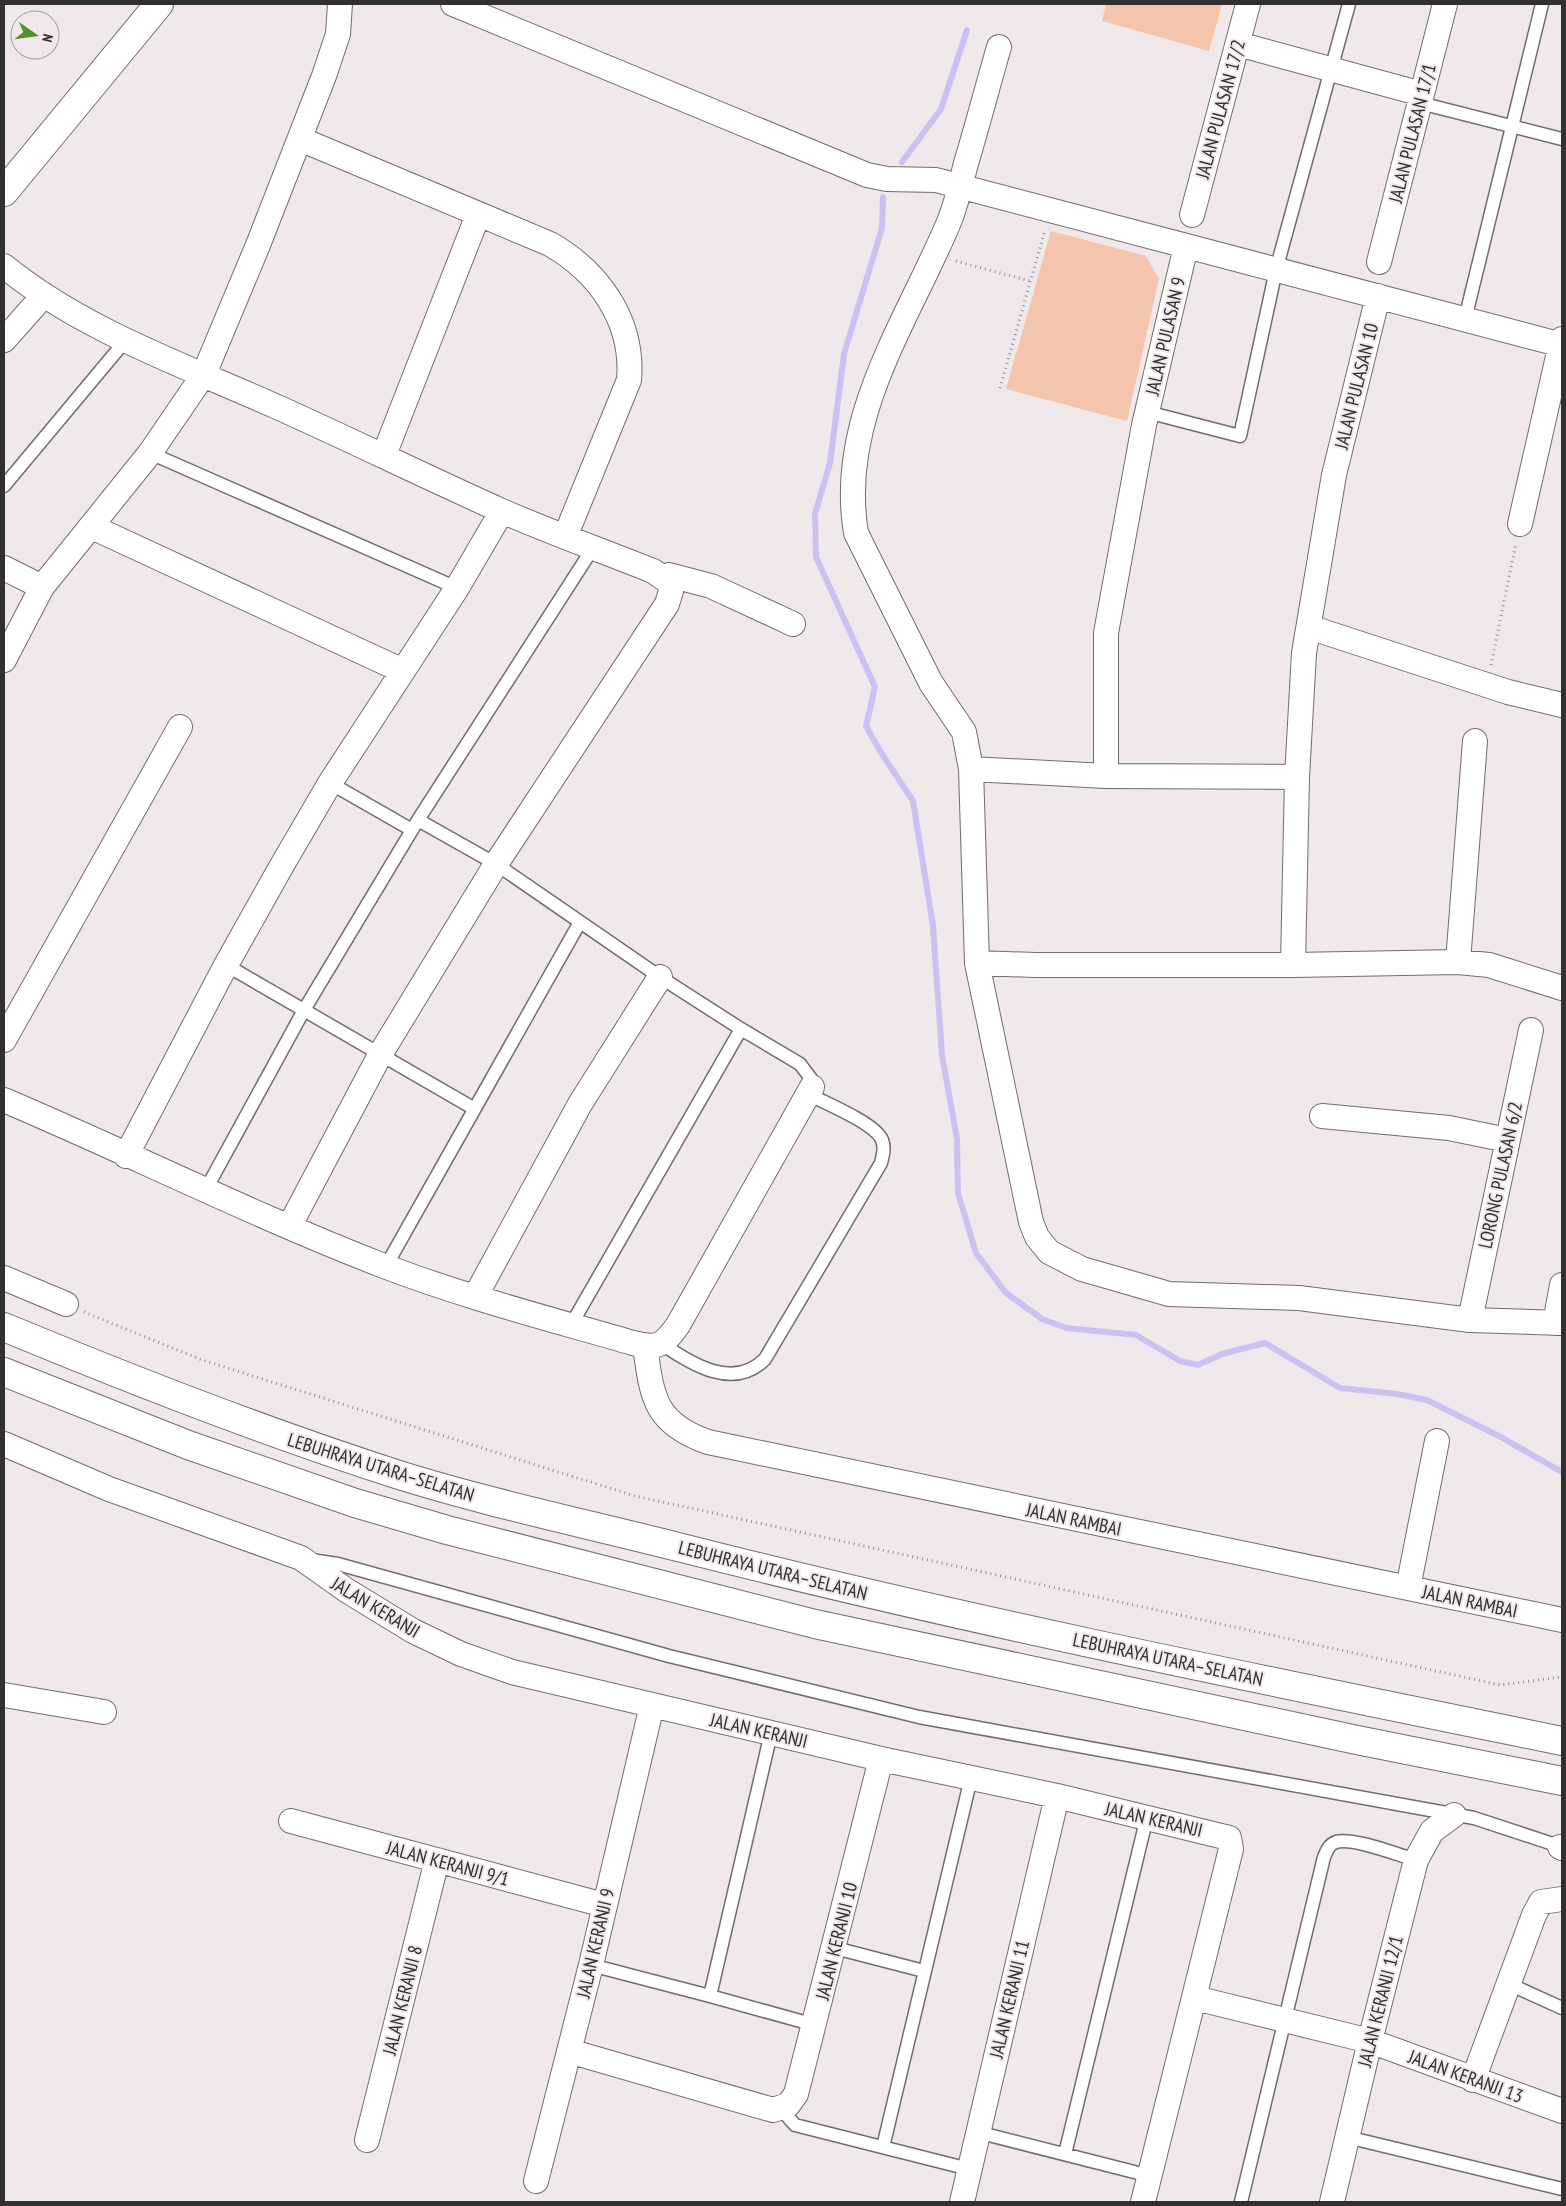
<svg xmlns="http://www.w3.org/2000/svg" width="1566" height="2206" viewBox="0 0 1566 2206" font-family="'PT Sans Narrow',sans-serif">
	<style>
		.green { fill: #f3c5ac }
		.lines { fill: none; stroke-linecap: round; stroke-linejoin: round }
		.stream { stroke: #ccc1f1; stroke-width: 6 }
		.service-casing { stroke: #736c6e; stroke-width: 15 }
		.minor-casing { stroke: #736c6e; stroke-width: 26 }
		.secondary-casing { stroke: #736c6e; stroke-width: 30 }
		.motorway-casing { stroke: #736c6e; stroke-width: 30 }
		.path { stroke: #928d8f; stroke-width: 3; stroke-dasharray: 1 4; stroke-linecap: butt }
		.service { stroke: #fff; stroke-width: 12 }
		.minor { stroke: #fff; stroke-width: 24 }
		.secondary { stroke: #fff; stroke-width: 28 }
		.motorway { stroke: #fff; stroke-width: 28 }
		.labels { text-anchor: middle; stroke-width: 4; stroke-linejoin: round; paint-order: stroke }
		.street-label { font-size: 19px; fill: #322f30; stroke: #f0e8eb }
	</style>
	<rect width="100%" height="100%" fill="#f0e8eb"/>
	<!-- green -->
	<path class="green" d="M1106,4h116l-13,47 -107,-30z
		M1051,231l95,25 13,23 -32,142 -121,-32z"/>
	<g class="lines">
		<!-- stream -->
		<path class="stream" d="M902,162l39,-53 26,-79
			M883,197l-1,31 -38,126 -14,109 -15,51 1,43 59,130 -9,39 14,25 33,50 20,125 9,129 15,84 1,54 18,60 30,40 36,26 24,9 70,7 44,26 18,4 24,-11 43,-11 75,45 57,6 30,6 72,36 63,36"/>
		<!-- service casing -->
		<g class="service-casing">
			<path id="service" d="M1420,103l142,36
				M1465,319l77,-315
				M1147,412l93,24 36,-166 73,-266
				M150,453l307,135
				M4,486l122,-146
				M330,783l82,47
				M418,820l78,44 164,113 81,52 59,35 12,16v7
				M226,965l247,143
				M205,1191l99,-181 114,-190 175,-272
				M386,1266l194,-344
				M571,1325l170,-296
				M662,1344c29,20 72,47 103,15l116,-196c2,-8 4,-15 1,-23 -7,-17 -57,-37 -74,-46
				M311,1560l27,4 331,92 250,61 555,101 88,29
				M771,1733l-61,263 105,29
				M835,1948l89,23
				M591,1965l119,31
				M1509,1984l53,24
				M781,2109l14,16 174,44
				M977,2132l173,44
				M1347,2137l215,52
				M883,2147l88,-369
				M1065,2154l82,-337
				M1241,2202l83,-345c3,-6 4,-12 12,-15 17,-5 62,13 80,18"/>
		</g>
		<!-- minor casing -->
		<g class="minor-casing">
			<path id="minor" d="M453,4l414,171 20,4 49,1 626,165
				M1238,44l184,50
				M999,47c-11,38 -21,76 -32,113 -6,21 -10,43 -18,62 -42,100 -112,197 -93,311l75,150 33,49 7,37 6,194 54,259 6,15 12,15 33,17 87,25 130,4 171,22 92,3
				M300,139l250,105c49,28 84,77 79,136l-64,157
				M1192,215l56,-211
				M1379,262l66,-258
				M4,266c79,64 179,99 271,140 76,34 151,71 227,105 50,22 101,40 151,60l16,11 2,9 -4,13 -171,260 -115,189 -92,174
				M4,340l40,-45
				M384,455l94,-240
				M1520,524l42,-185
				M92,527l311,144
				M4,568l38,19
				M669,582v-7l42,11 82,38
				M1309,627l199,65 54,13
				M4,660l38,-73 108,-134 54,-79 54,-129 66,-169 14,-42 2,-30
				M971,769l135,7 191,1
				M1106,776v-143l38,-208 42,-179
				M1458,962l17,-221
				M977,963l58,2h258l165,-3 31,3 73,23
				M1293,965l4,-188 7,-124 30,-178 44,-179
				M4,1040l176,-313
				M4,1100c127,54 251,116 380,166 81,31 166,53 249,77 25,6 30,3 45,-18l134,-238
				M1322,1116l127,12 58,12
				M126,1156l100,-191 55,-98 49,-84 127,-195 45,-77
				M4,1278l62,26
				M475,1297l105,-193 80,-127
				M1470,1320l61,-290
				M1555,1323l7,-38
				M645,1346c7,51 9,77 63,96l854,178
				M4,1444l105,45 192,69 45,32 67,41 48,23 51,18 369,87 176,37 172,42 2,11 -88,353
				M1408,1588l29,-147
				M4,1695l100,17
				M291,1821l313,84
				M1560,1847l2,1
				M1195,1998l175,43 192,70
				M569,2051l204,59 15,-5 8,-11 85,-335
				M1473,2080l61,-165 7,-13 21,-3
				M367,2140l70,-280
				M536,2181l55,-216 61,-260
				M962,2202l95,-406
				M1332,2202l38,-161 46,-181 16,-29 22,-16"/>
		</g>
		<!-- secondary casing -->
		<g class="secondary-casing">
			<path id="secondary" d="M4,192l155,-188"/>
		</g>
		<!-- motorway casing -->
		<g class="motorway-casing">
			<path id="motorway" d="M4,1327c130,54 261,105 395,148 93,29 189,49 283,73 291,74 586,133 880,193
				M4,1372l184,73 167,58 92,27 368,94 542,116 205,41"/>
		</g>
		<!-- path -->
		<path class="path" d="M956,261l74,20
			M1000,388l45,-158
			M1491,665l25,-122
			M84,1312l118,48 433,136 865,189 62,-8"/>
		<!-- service -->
		<use href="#service" class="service"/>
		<!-- minor -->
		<use href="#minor" class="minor"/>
		<!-- secondary -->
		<use href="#secondary" class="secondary"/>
		<!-- motorway -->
		<use href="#motorway" class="motorway"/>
	</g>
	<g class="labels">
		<!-- street labels -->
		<g class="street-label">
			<text transform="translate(1220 109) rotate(-75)" y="7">JALAN PULASAN 17/2</text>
			<text transform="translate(1412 133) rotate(-76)" y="7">JALAN PULASAN 17/1</text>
			<text transform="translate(1165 336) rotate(-77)" y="7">JALAN PULASAN 9</text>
			<text transform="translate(1356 386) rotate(-76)" y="7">JALAN PULASAN 10</text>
			<text transform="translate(1500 1175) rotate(-78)" y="7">LORONG PULASAN 6/2</text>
			<text transform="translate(381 1467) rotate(17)" y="7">LEBUHRAYA UTARA–SELATAN</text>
			<text transform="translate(1074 1519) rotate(12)" y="7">JALAN RAMBAI</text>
			<text transform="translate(773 1570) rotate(14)" y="7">LEBUHRAYA UTARA–SELATAN</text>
			<text transform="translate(1470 1601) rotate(12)" y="7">JALAN RAMBAI</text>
			<text transform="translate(376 1607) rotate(31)" y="7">JALAN KERANJI</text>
			<text transform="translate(1168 1659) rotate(12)" y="7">LEBUHRAYA UTARA–SELATAN</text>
			<text transform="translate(759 1730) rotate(13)" y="7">JALAN KERANJI</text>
			<text transform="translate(1154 1819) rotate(13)" y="7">JALAN KERANJI</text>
			<text transform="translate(448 1863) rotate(15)" y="7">JALAN KERANJI 9/1</text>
			<text transform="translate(836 1941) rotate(-76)" y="7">JALAN KERANJI 10</text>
			<text transform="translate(595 1943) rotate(-77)" y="7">JALAN KERANJI 9</text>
			<text transform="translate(1009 1999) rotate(-77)" y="7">JALAN KERANJI 11</text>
			<text transform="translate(402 2000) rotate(-76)" y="7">JALAN KERANJI 8</text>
			<text transform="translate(1380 2001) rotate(-76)" y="7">JALAN KERANJI 12/1</text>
			<text transform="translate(1466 2076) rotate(20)" y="7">JALAN KERANJI 13</text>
		</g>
	</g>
	<!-- border -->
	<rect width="1566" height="2206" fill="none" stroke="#322f30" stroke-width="10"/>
	<!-- north arrow -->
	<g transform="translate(35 35) rotate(104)"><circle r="24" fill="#f0e8eb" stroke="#a49ea0"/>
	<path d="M0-4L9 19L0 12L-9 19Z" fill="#568f2b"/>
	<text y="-8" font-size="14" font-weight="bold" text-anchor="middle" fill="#322f30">N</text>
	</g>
</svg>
